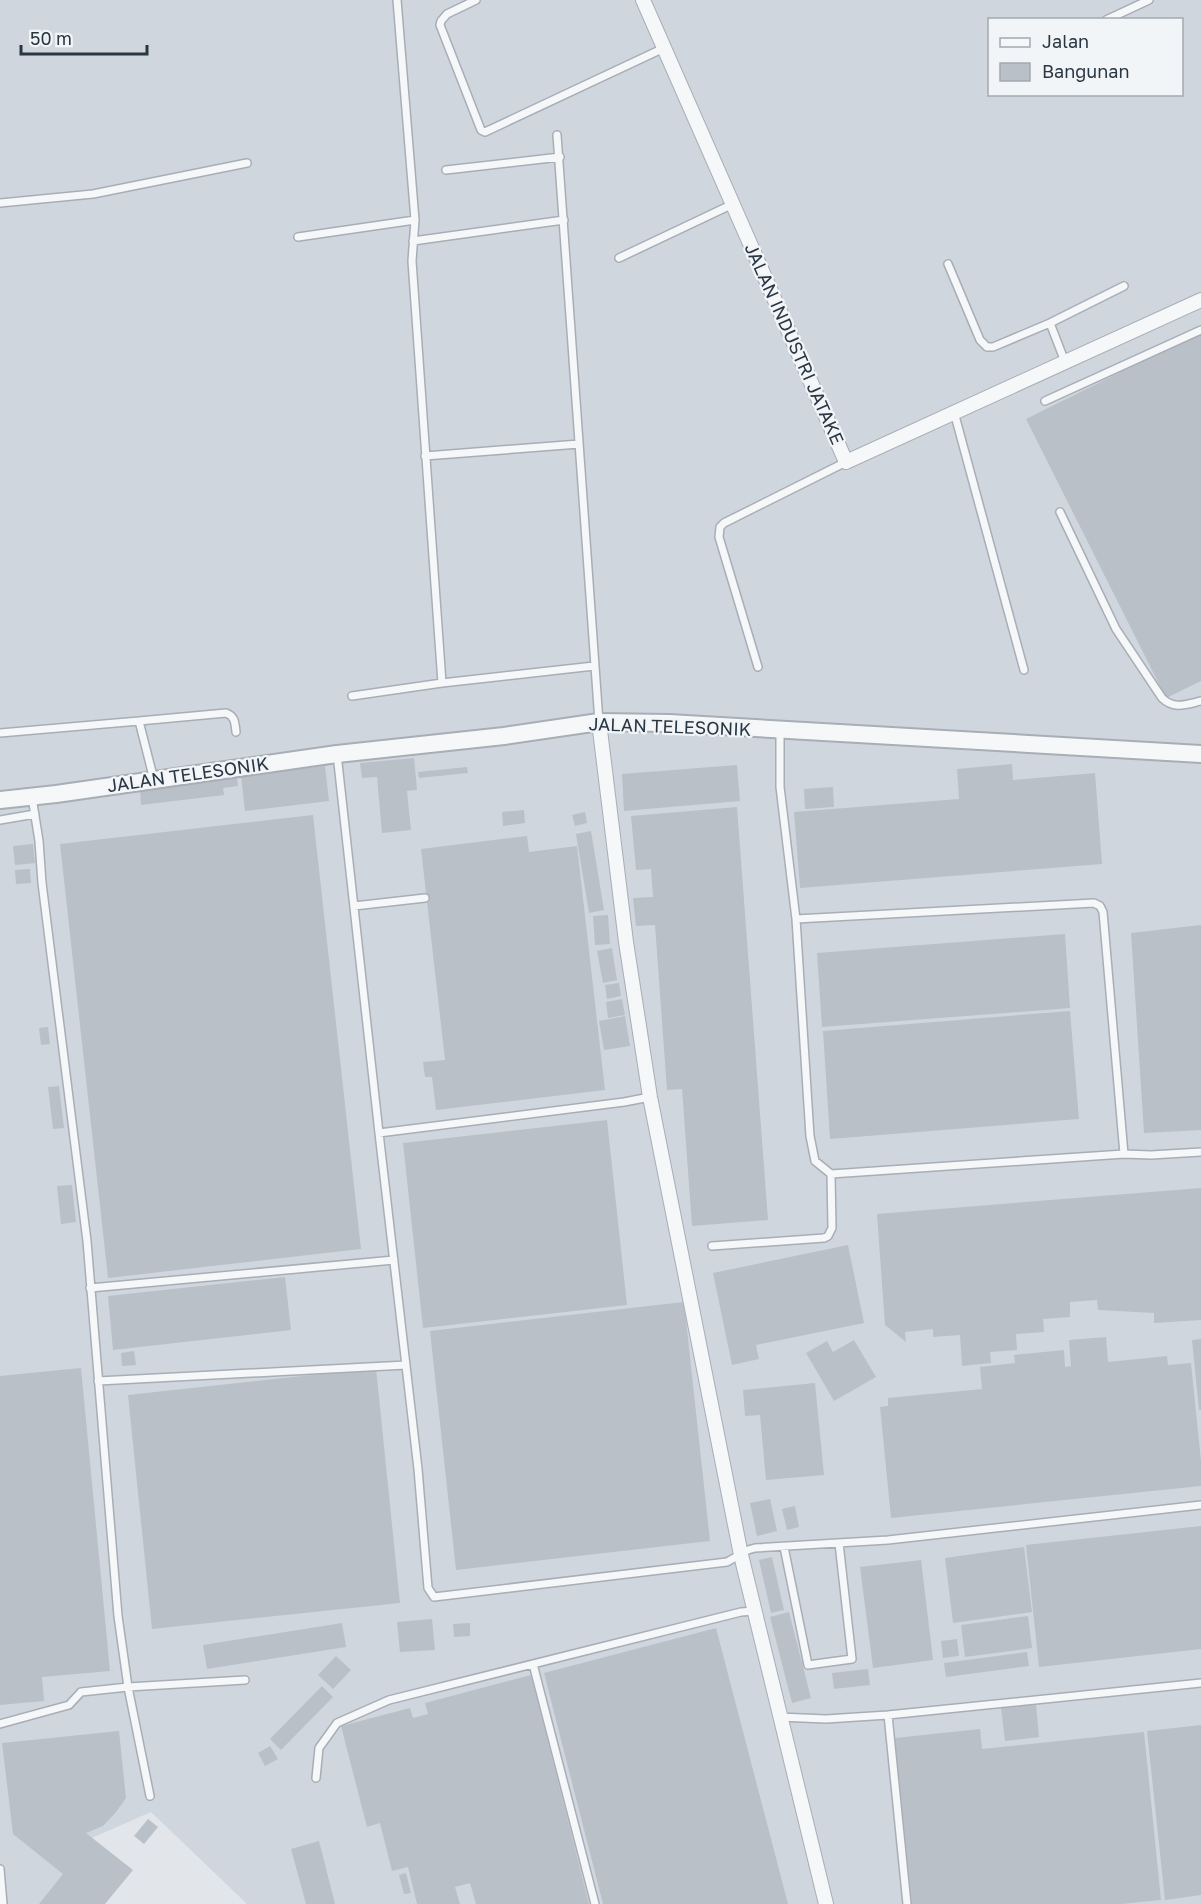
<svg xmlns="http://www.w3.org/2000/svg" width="1201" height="1904" viewBox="0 0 1201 1904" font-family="'Golos Text',sans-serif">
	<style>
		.built { fill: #d0d6dd; fill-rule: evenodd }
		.building { fill: #b9c0c8 }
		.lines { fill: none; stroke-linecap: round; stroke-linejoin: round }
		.service-casing { stroke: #a7aeb5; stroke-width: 10 }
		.minor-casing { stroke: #a7aeb5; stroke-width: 16 }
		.tertiary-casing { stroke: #a7aeb5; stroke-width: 20 }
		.service { stroke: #f5f7f9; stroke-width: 7 }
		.minor { stroke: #f5f7f9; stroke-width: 14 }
		.tertiary { stroke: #f5f7f9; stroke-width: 16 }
		.labels { text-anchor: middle; stroke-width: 4.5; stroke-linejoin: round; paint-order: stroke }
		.street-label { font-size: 18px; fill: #293643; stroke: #f2f5f8 }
	</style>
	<rect width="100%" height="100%" fill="#e2e6eb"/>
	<!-- built -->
	<path class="built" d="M0,0h1201v1904h-954l-96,-92 -82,36 13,56h-82zM990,20h192v74h-192z"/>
	<!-- building -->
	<path class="building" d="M1201,332v349l-35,17 -140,-279z
		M414,758l3,32 -10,1 4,39 -29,3 -5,-56 -15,1 -2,-15z
		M1012,764l1,16 82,-7 7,91 -302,24 -6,-76 165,-13 -2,-30z
		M737,765l3,36 -116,10 -2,-37z
		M325,766l4,35 -84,10 -4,-35z
		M467,767l1,6 -49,5 -1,-6z
		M237,778l1,8 -15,2 1,7 -83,10 -1,-16z
		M833,787l1,20 -29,2 -1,-20z
		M737,807l31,413 -76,6 -10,-137 -15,1 -12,-165 -19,1 -3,-28 20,-1 -2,-28 -15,1 -5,-54z
		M524,810l1,13 -22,3 -1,-14z
		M585,812l2,11 -12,3 -3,-11z
		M313,815l48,434 -253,29 -48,-434z
		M591,831l13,79 -15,3 -13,-79z
		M527,836l2,16 48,-6 28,244 -169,20 -4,-33h-7l-2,-15 22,-2 -24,-211z
		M33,844l2,19 -20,2 -2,-19z
		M30,869l1,14 -15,1 -1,-14z
		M608,915l2,29 -15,1 -2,-29z
		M1201,925v205l-57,3 -13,-200z
		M1065,934l5,74 -248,19 -5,-74z
		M612,948l5,32 -14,3 -6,-32z
		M619,983l2,13 -14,3 -2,-14z
		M622,999l3,16 -17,3 -2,-16z
		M1070,1011l9,108 -249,20 -7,-108z
		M625,1016l5,30 -26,4 -5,-29z
		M48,1027l2,17 -9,1 -2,-17z
		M59,1086l5,42 -11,1 -5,-42z
		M607,1120l20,185 -204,23 -20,-185z
		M72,1185l4,37 -15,2 -4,-38z
		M1201,1188v132l-47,3v-10l-56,-3 -1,-10 -27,2v15l-27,2 1,13 -28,2 1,16 -27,2 1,11 -29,3 -2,-31 -27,2v-8l-28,3 1,10 -21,-17 -8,-111z
		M848,1245l16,78 -108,22 3,14 -27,6 -19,-92z
		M285,1277l6,53 -178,20 -5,-54z
		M684,1302l26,239 -254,29 -26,-239z
		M1106,1337l2,25 59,-6 1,9 23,-2 10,98v25l-310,32 -11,-111 8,-1v-8l94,-9 -2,-22 35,-4 -1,-8 50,-5 1,17 6,-1 -2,-26z
		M1201,1339v71h-2l-7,-70z
		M854,1340l22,37 -42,24 -28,-48 21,-12 6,11z
		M134,1351l2,14 -14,1 -1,-13z
		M81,1368l29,303 -68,6 2,24 -44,4v-329z
		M376,1368l24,235 -248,26 -24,-234z
		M815,1383l9,92 -58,5 -6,-65 -15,1 -2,-26z
		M770,1499l7,32 -20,5 -7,-33z
		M795,1506l4,21 -12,3 -5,-21z
		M1201,1526v123l-162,18 -13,-122z
		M1024,1547l8,65 -79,11 -8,-65z
		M772,1557l12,53 -13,3 -12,-53z
		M921,1560l12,100 -60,8 -13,-101z
		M789,1612l22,86 -19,5 -22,-86z
		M1028,1616l4,32 -67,9 -4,-32z
		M432,1619l3,31 -35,2 -3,-30z
		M342,1623l4,24 -139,22 -4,-24z
		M470,1623v13l-16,1 -1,-13z
		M716,1628l72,276h-185l-59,-231z
		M957,1639l2,17 -16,2 -2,-17z
		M1027,1652l2,14 -83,11 -2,-14z
		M336,1656l15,14 -18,19 -15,-14z
		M868,1669l2,16 -36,4 -2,-16z
		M531,1675l58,229h-113l-6,-21 -15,4 5,17h-43l-9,-37 -16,4 -12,-48 -13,4 -26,-101 69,-18 3,10 15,-4 -3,-11z
		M322,1686l11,11 -52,53 -11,-11z
		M1036,1704l3,33 -34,4 -4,-33z
		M1201,1725v170l-36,5 -18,-169z
		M980,1729l2,20 162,-17 17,168 -40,4h-209l-17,-166z
		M119,1731l7,67 -10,14 -13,14 -17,7 47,37 -28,34h-66l24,-30 -50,-40 -11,-91z
		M270,1746l8,13 -13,7 -7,-13z
		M148,1819l10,8 -14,17 -10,-8z
		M319,1841l16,63h-29l-15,-55z
		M406,1873l5,20 -7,1 -5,-19z"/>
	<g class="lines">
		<!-- service casing -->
		<g class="service-casing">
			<path id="service" d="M397,0l18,220
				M476,0l-29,14 -6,7 -1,4 41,105 4,2 179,-84
				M1106,20l43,-20
				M557,135l42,587
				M446,170l114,-13
				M0,203l93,-9 154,-31
				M298,237l117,-17 -3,41 30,422
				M413,241l151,-21
				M619,258l114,-54
				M948,264l32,76 7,7h6l57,-24 74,-37
				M1050,323l15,39
				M1045,401l156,-71
				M954,412l70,258
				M425,456l154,-12
				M1060,512l56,117 46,69c12,12 25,6 39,3
				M758,667l-39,-130 1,-10 4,-4 122,-61
				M352,696l90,-13 152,-17
				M139,721l87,-8c9,3 9,10 10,19
				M780,731v56l16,132 14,217 5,25 16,13 293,-20 27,1 50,-3
				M0,733l139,-12 15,59
				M337,754l42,379 39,336 10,119 6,9 293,-35 21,-12 7,-2 133,-8 313,-35
				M0,820l35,-6
				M354,906l71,-8
				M796,919l298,-16 6,3 3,6 21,242
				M379,1133l245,-31 26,-5
				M712,1246l112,-8 4,-2 4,-8 -1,-54
				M90,1288l304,-28
				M98,1381l308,-16
				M784,1547l24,118 44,-6 -13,-116
				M533,1664l62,240
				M888,1715l19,189
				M779,1717l47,2 62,-4 313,-32
				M0,1724l69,-19 12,-13 47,-5 -10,-71 -31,-375 -45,-358 -3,-42 -7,-44
				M316,1778l3,-30 18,-25 52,-23 352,-88 13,-1
				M150,1796l-22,-109 117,-7
				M0,1869l3,35"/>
		</g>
		<!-- minor casing -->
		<g class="minor-casing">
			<path id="minor" d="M643,0l203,462 355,-162
				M599,722l27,220 24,155 91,458 85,349"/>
		</g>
		<!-- tertiary casing -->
		<g class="tertiary-casing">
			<path id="tertiary" d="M0,800l56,-6 281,-40 167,-18 95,-14 70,1 532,31"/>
		</g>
		<!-- service -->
		<use href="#service" class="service"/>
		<!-- minor -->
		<use href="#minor" class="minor"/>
		<!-- tertiary -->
		<use href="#tertiary" class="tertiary"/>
	</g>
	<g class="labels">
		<!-- street labels -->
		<g class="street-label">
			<text transform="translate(794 344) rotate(66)" y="6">JALAN INDUSTRI JATAKE</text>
			<text transform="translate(670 727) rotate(2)" y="6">JALAN TELESONIK</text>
			<text transform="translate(188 775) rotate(-8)" y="6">JALAN TELESONIK</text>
		</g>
	</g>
	<!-- legend -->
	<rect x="988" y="18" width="195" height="78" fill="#f2f5f8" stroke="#a2a9b0" stroke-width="1.5"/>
	<rect x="1000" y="38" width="30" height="9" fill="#f5f7f9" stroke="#a2a9b0" stroke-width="1.5"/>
	<text x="1042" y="48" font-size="18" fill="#293643">Jalan</text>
	<rect x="1000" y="63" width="30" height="18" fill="#b9c0c8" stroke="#a2a9b0" stroke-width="1.5"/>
	<text x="1042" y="78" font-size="18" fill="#293643">Bangunan</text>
	<!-- scale -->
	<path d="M21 45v9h126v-9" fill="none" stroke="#293643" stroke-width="3"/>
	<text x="30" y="45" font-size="18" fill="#293643" stroke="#f2f5f8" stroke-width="4.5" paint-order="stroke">50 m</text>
</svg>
